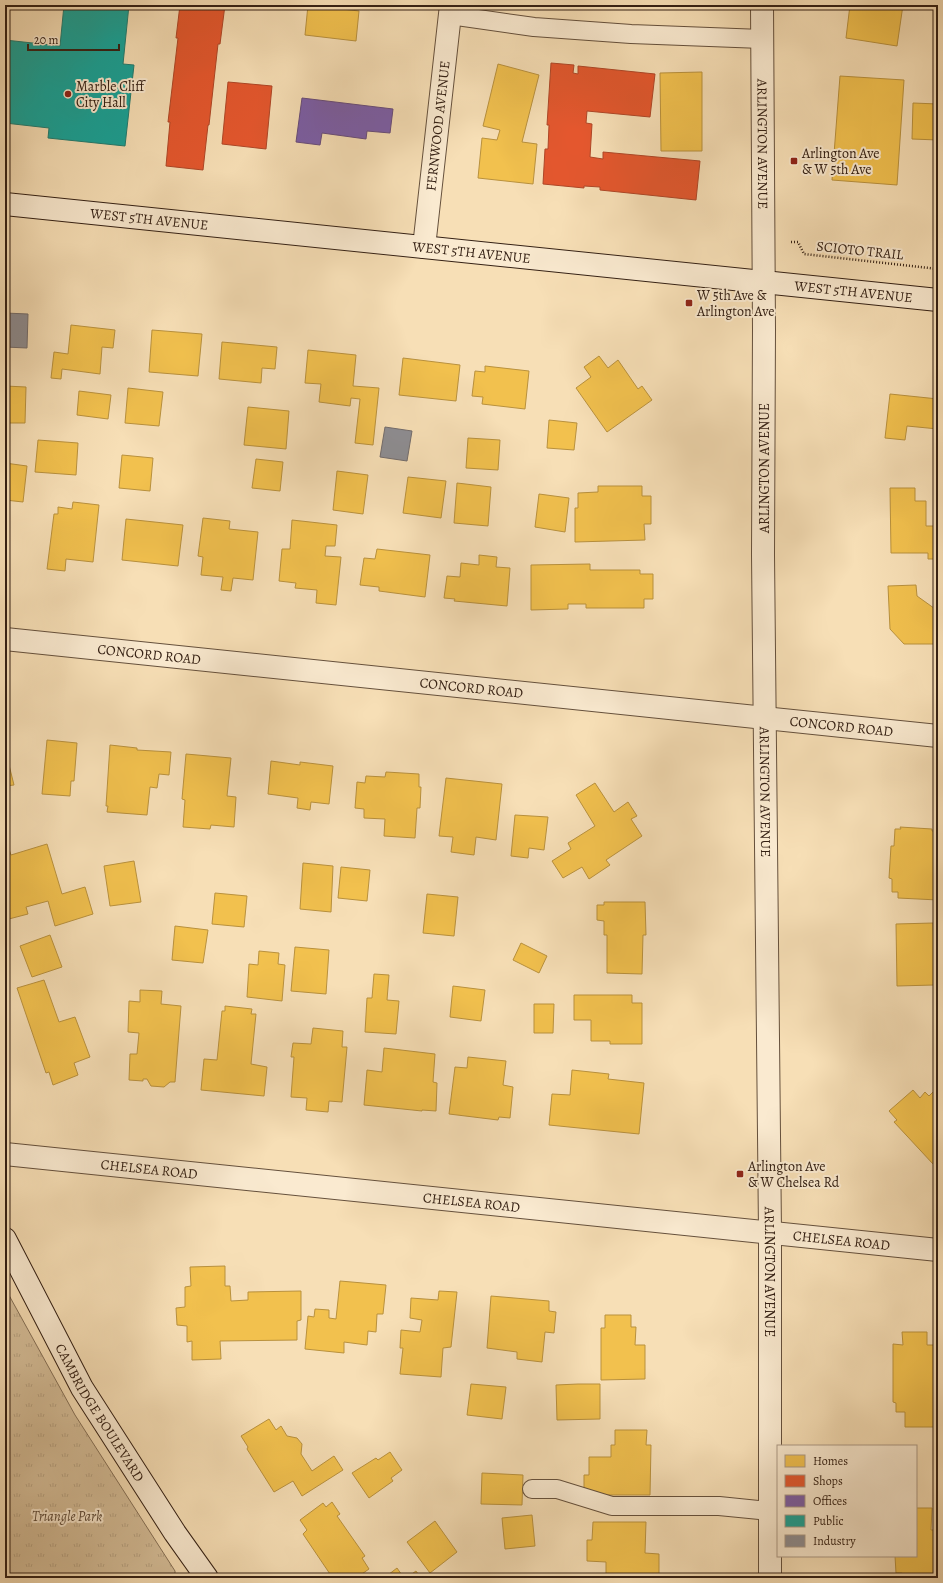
<svg xmlns="http://www.w3.org/2000/svg" width="943" height="1583" viewBox="0 0 943 1583" font-family="Alegreya,serif">
	<style>
		.park { fill: url(#park-tufts); stroke: #857057 }
		.homes { fill: #f2c14e; stroke: #b9913d }
		.shops { fill: #e4572e; stroke: #af4626 }
		.offices { fill: #7b5ea7; stroke: #664b7b }
		.public { fill: #17a398; stroke: #207c70 }
		.industry { fill: #8d8d92; stroke: #726c6c }
		.lines { fill: none; stroke-linecap: round; stroke-linejoin: round }
		.lane-casing { stroke: #65503c; stroke-width: 20 }
		.street-casing { stroke: #65503c; stroke-width: 24 }
		.secondary-casing { stroke: #342014; stroke-width: 24 }
		.path { stroke: #342014; stroke-width: 2.5; stroke-dasharray: 1 2; stroke-linecap: butt }
		.lane { stroke: #faead0; stroke-width: 18 }
		.street { stroke: #faead0; stroke-width: 22 }
		.secondary { stroke: #faead0; stroke-width: 22 }
		.poi-dot { fill: #8f2418; stroke: #faead0; stroke-width: 1.5 }
		.labels { text-anchor: middle; stroke-width: 4; stroke-linejoin: round; paint-order: stroke }
		.poi-label { font-size: 14px; fill: #342014; stroke: #faead0; text-anchor: start }
		.street-label { font-size: 14px; fill: #342014; stroke: #faead0 }
		.park-label { font-size: 14px; font-style: italic; fill: #5c4836; stroke: #faead0 }
	</style>
	<defs>
		<pattern id="park-tufts" width="24" height="20" patternUnits="userSpaceOnUse"><rect width="24" height="20" fill="#d6bf9a"/><path d="M3 7l-1-3M5 7V3M7 7l1-3M15 17l-1-3M17 17v-4M19 17l1-3" fill="none" stroke="#b8a484"/></pattern>
	</defs>
	<rect width="100%" height="100%" fill="#f7dfb6"/>
	<filter id="stains"><feTurbulence type="fractalNoise" baseFrequency=".005" numOctaves="4"/><feColorMatrix values="0 0 0 0 .2 0 0 0 0 .09 0 0 0 0 .02 0 0 0 .5 -.17"/></filter>
	<radialGradient id="worn" r=".72"><stop offset=".6" stop-color="#630" stop-opacity="0"/><stop offset="1" stop-color="#630" stop-opacity=".3"/></radialGradient>
	<!-- park -->
	<path class="park" d="M5,1288l70,127 100,156v7h-117l-53,-5z"/>
	<!-- homes -->
	<path class="homes" d="M308,5l51,6 -3,30 -51,-6z
		M850,5h53l-6,41 -51,-8z
		M937,31h1v32h-3z
		M498,64l41,11 -17,67 15,2 -4,40 -55,-6 4,-40 15,2 3,-10 -17,-4z
		M702,72v79h-41l-1,-78z
		M840,76l64,4 -7,105 -65,-5z
		M913,103l25,1v36l-26,-1z
		M71,325l44,5 -2,18 -11,-1 -2,27 -38,-5 -1,10 -10,-1 3,-26 14,2z
		M152,330l50,4 -4,42 -49,-4z
		M222,342l55,5 -2,22 -13,-1 -1,15 -42,-4z
		M308,350l48,5 -3,31 26,2 -6,57 -18,-2 5,-44 -9,-1 -1,8 -31,-4 2,-18 -16,-1z
		M599,356l9,12 10,-8 20,29 4,-3 10,14 -45,32 -31,-44 15,-11 -7,-10z
		M403,358l57,7 -4,36 -57,-6z
		M485,366l44,5 -4,38 -43,-5 1,-7 -11,-1 3,-25 10,1z
		M5,386l21,1 -1,36h-20z
		M128,388l35,4 -4,34 -34,-3z
		M79,391l32,4 -3,24 -31,-4z
		M890,394l48,5v30l-31,-3 -2,14 -20,-2z
		M248,407l41,4 -3,38 -42,-4z
		M549,420l28,3 -3,27 -27,-2z
		M468,438l32,2 -2,30 -32,-2z
		M38,440l40,3 -2,32 -41,-3z
		M122,455l31,3 -3,33 -31,-3z
		M256,459l27,3 -3,29 -28,-3z
		M5,463l22,3 -4,36 -18,-2z
		M337,471l31,4 -5,39 -30,-4z
		M408,477l38,4 -5,37 -38,-5z
		M457,483l34,4 -3,39 -34,-3z
		M598,486h44v10h9v28h-7l1,16 -70,2v-34h3v-15l20,-1z
		M890,488h25v13h11v25h12v33h-10v-6h-37z
		M539,494l30,4 -4,34 -30,-5z
		M73,502l26,3 -6,57 -27,-3 -1,12 -18,-2 7,-55h4v-7l14,2z
		M203,518l27,3 -1,8 29,3 -5,48 -20,-2 -2,13 -10,-1 2,-13 -22,-2 2,-18 -5,-1z
		M126,519l57,6 -5,41 -56,-6z
		M292,520l45,5 -2,21h-9l-1,10 16,1 -5,48 -20,-2 1,-13 -22,-2 1,-5 -17,-2 3,-32h8z
		M377,549l53,6 -5,42 -46,-6v-4l-19,-2 4,-27 11,1z
		M479,555l18,2 -1,10 14,1 -3,38 -53,-5 1,-2 -11,-1 3,-22 13,1 1,-14 18,2z
		M590,564v6h50v4h13v25h-9v9h-58v-4h-18v5l-37,1v-45z
		M916,585l1,11 21,15v33h-34l-14,-15 -2,-43z
		M47,740l30,3 -3,38h-3l-1,15 -28,-2z
		M110,745l27,3v2l34,2 -2,23 -10,-1 -2,14 -7,-1 -3,28 -40,-3 1,-6h-2z
		M186,754l45,4 -4,38 9,1 -2,30 -23,-2 -1,4 -27,-2 2,-27 -3,-1z
		M5,757h2l7,28 -9,1z
		M271,761l29,4v-3l33,4 -4,38 -18,-2 -1,8 -13,-2 1,-10 -30,-4z
		M386,772l33,2v13h2l-1,21h-3l-2,30 -31,-2 1,-17 -21,-1v-9l-9,-1 2,-26 8,1 1,-7 19,1z
		M446,778l56,6 -6,56 -20,-3 -2,18 -23,-3 2,-15 -14,-1z
		M595,783l19,29 14,-10 9,14 -6,3 11,17 -36,24 4,5 -21,14 -7,-12 -19,11 -11,-17 19,-12 -3,-6 27,-17 -19,-31z
		M515,815l33,2 -4,33 -15,-2 -1,10 -17,-2z
		M900,827l32,2v2h6v69l-40,-2v-6h-6v-13l-3,-1 2,-32h3l1,-17h6z
		M5,838l6,17 36,-11 15,50 23,-7 8,27 -38,12 -7,-25 -22,6 2,7 -23,6z
		M134,861l7,41 -31,4 -6,-40z
		M303,863l30,3 -2,46 -31,-3z
		M341,867l29,3 -3,31 -29,-3z
		M215,893l32,3 -3,31 -32,-3z
		M427,894l31,3 -4,39 -31,-3z
		M604,902h41l1,33h-3l-1,39 -35,-1v-38h-3v-14l-7,-1v-15h7z
		M933,923l1,28h4v41h-4v-7l-37,1 -1,-62z
		M175,926l33,4 -5,33 -31,-3z
		M50,935l12,32 -30,10 -12,-31z
		M521,943l26,13 -8,17 -26,-13z
		M295,947l34,3 -3,44 -35,-3z
		M259,951l20,2 -1,11 7,1 -3,36 -35,-4 2,-33 9,1z
		M374,974l15,1 -2,25 12,1 -3,33 -31,-2 2,-34h5z
		M44,980l15,42 16,-5 15,40 -16,6 4,12 -25,10 -4,-13 -3,1 -29,-85z
		M453,986l32,4 -4,31 -31,-4z
		M140,990l22,1 -1,13 20,2 -6,76h-5l-6,5 -13,-1 -4,-7h-4v2l-14,-1 1,-26h7l2,-21 -11,-1 1,-31 11,1z
		M574,995h58v8h10v41h-32v-3h-19v-21h-17z
		M534,1004h20l-1,29h-19z
		M225,1006l27,3 -1,5h5l-5,50 16,3 -3,29 -63,-6 3,-31 13,1 5,-49h3z
		M313,1028l30,3 -1,16h5l-5,55 -13,-1 -1,11 -22,-2 1,-12 -16,-1 3,-40h-3l2,-14 18,1z
		M384,1048l51,6 -2,28 4,1 -1,28 -14,-1v1l-58,-6 3,-35 15,2z
		M468,1057l38,4 -3,24 10,2 -3,31 -11,-1 -1,3 -49,-6 6,-47 12,1z
		M572,1070l37,4 -1,5 36,4 -5,51 -90,-9 3,-31 18,1z
		M938,1087v80l-4,-4 -1,1 -39,-42 3,-2 -8,-9 24,-21 7,8 5,-6 4,4z
		M225,1266v20h5l1,15 17,-1v-8l53,-1v29l-4,1v19l-77,1 1,18 -29,1v-19l-5,1v-16l-10,-1 -1,-17 9,-1v-20l6,-1 -1,-19z
		M340,1281l46,4 -3,29h-6l-1,18 -8,-1 -1,14 -23,-3v11l-39,-4 3,-33 6,1 1,-8 14,1v8l7,1z
		M439,1291l18,1 -6,55 -8,1 -2,29 -41,-3 3,-26h-3l1,-18 19,2 2,-12 -12,-2 1,-20 27,2z
		M491,1296l58,5v10l7,1 -2,21 -9,-1 -3,30 -25,-3v-7l-30,-4z
		M605,1315h26v12h5l-1,18h10v34l-44,1v-52h4z
		M902,1332h25v13h7v82h-29v-15h-9v-9l-3,-1v-58l10,1z
		M471,1384l35,3 -4,32 -35,-4z
		M578,1384h22v35l-43,1 -1,-35z
		M269,1419l7,11 5,-4 6,10 10,2 5,6 -1,10 11,17 22,-15 9,14 -41,26 -9,-15 -19,11 -27,-43 1,-2 -7,-11z
		M615,1430h32l-1,15h5l-1,50h-66v-20h5v-18h22v-12h4z
		M390,1452l12,18 -11,8 2,3 -24,17 -17,-25 24,-15 2,2z
		M482,1473l41,2 -1,30 -41,-1z
		M332,1502l8,12 -3,2 28,40 -3,2 7,11 -13,9h-15l-3,-5 -6,4 -29,-43 4,-4 -7,-10 23,-17 3,4z
		M916,1508h16l-1,22h7v48h-36v-5h-6l-1,-17h21z
		M532,1515l3,31 -30,3 -3,-31z
		M435,1521l22,31 -27,21 -23,-31z
		M593,1522h53l-1,31 14,1v23l-53,-2v-13l-19,-1v-21h5z
		M397,1568l7,10h-20z
		M416,1571l5,7h-15z"/>
	<!-- shops -->
	<path class="shops" d="M180,5h45l-5,39h-2l-9,81h-1l-5,45 -37,-4 4,-44h-2l10,-84h-2z
		M551,63l23,2 -1,8 5,1v-8l77,8 -5,43 -63,-6 -1,12 6,1 -2,33 13,2v-7l97,9 -4,39 -96,-10v-3l-16,-1v2l-41,-4 2,-35h3l1,-24h-2z
		M228,82l44,4 -6,63 -44,-5z"/>
	<!-- offices -->
	<path class="offices" d="M302,98l91,11 -3,24 -23,-2 -1,8 -44,-6 -2,12 -24,-3z"/>
	<!-- public -->
	<path class="public" d="M64,5h65l-6,59 11,1 -9,81 -77,-8 1,-10 -44,-5v-83l55,6z"/>
	<!-- industry -->
	<path class="industry" d="M5,313l23,1 -1,34 -22,-1z
		M385,427l27,4 -5,30 -27,-4z"/>
	<g class="lines">
		<!-- lane casing -->
		<g class="lane-casing">
			<path id="lane" d="M450,15l84,12 97,7 131,5
				M532,1489h25l55,17h107l50,5"/>
		</g>
		<!-- street casing -->
		<g class="street-casing">
			<g id="street">
				<path id="s1" d="M762,5l2,324 -1,226 7,677v346"/>
				<path id="s2" d="M424,247l27,-242"/>
				<path id="s3" d="M5,639l933,97"/>
				<path id="s4" d="M5,1154l933,96"/>
			</g>
		</g>
		<!-- secondary casing -->
		<g class="secondary-casing">
			<g id="secondary">
				<path id="s5" d="M5,204l933,96"/>
				<path id="s6" d="M5,1239l77,149 93,145 32,45"/>
			</g>
		</g>
		<!-- path -->
		<path class="path" d="M791,242h7l6,12 134,15"/>
		<!-- lane -->
		<use href="#lane" class="lane"/>
		<!-- street -->
		<use href="#street" class="street"/>
		<!-- secondary -->
		<use href="#secondary" class="secondary"/>
	</g>
	<!-- markers -->
	<g class="poi-dot">
		<circle cx="68" cy="94" r="4"/>
		<rect x="790" y="157" width="8" height="8" rx="2"/>
		<rect x="685" y="299" width="8" height="8" rx="2"/>
		<rect x="736" y="1170" width="8" height="8" rx="2"/>
	</g>
	<g class="labels">
		<!-- poi labels -->
		<g class="poi-label">
			<text x="76" y="91">Marble Cliff<tspan x="76" dy="16">City Hall</tspan></text>
			<text x="802" y="158">Arlington Ave<tspan x="802" dy="16">&amp; W 5th Ave</tspan></text>
			<text x="697" y="300">W 5th Ave &amp;<tspan x="697" dy="16">Arlington Ave</tspan></text>
			<text x="748" y="1171">Arlington Ave<tspan x="748" dy="16">&amp; W Chelsea Rd</tspan></text>
		</g>
		<!-- street labels -->
		<g class="street-label">
			<text dy="5" stroke="none"><textPath href="#s2" startOffset="122">FERNWOOD AVENUE</textPath></text>
			<text dy="5" stroke="none"><textPath href="#s1" startOffset="139">ARLINGTON AVENUE</textPath></text>
			<text dy="5" stroke="none"><textPath href="#s5" startOffset="145">WEST 5TH AVENUE</textPath></text>
			<text transform="translate(860 250) rotate(6)" y="5">SCIOTO TRAIL</text>
			<text dy="5" stroke="none"><textPath href="#s5" startOffset="469">WEST 5TH AVENUE</textPath></text>
			<text dy="5" stroke="none"><textPath href="#s5" startOffset="853">WEST 5TH AVENUE</textPath></text>
			<text transform="translate(764 468) rotate(-90)" y="5">ARLINGTON AVENUE</text>
			<text dy="5" stroke="none"><textPath href="#s3" startOffset="145">CONCORD ROAD</textPath></text>
			<text dy="5" stroke="none"><textPath href="#s3" startOffset="469">CONCORD ROAD</textPath></text>
			<text dy="5" stroke="none"><textPath href="#s3" startOffset="841">CONCORD ROAD</textPath></text>
			<text dy="5" stroke="none"><textPath href="#s1" startOffset="787">ARLINGTON AVENUE</textPath></text>
			<text dy="5" stroke="none"><textPath href="#s4" startOffset="145">CHELSEA ROAD</textPath></text>
			<text dy="5" stroke="none"><textPath href="#s4" startOffset="469">CHELSEA ROAD</textPath></text>
			<text dy="5" stroke="none"><textPath href="#s4" startOffset="841">CHELSEA ROAD</textPath></text>
			<text dy="5" stroke="none"><textPath href="#s1" startOffset="1267">ARLINGTON AVENUE</textPath></text>
			<text dy="5" stroke="none"><textPath href="#s6" startOffset="198">CAMBRIDGE BOULEVARD</textPath></text>
		</g>
		<!-- park labels -->
		<g class="park-label">
			<text x="67" y="1521">Triangle Park</text>
		</g>
	</g>
	<!-- margin -->
	<rect width="943" height="1583" fill="none" stroke="#f7dfb6" stroke-width="20"/>
	<rect x="6" y="6" width="931" height="1571" fill="none" stroke="#342014" stroke-width="2"/>
	<rect x="10" y="10" width="923" height="1563" fill="none" stroke="#342014"/>
	<!-- legend -->
	<rect x="777" y="1445" width="140" height="112" fill="#faead0" stroke="#ab9985"/>
	<rect x="785" y="1455" width="20" height="12" fill="#f2c14e" stroke="#ab9985"/>
	<text x="813" y="1465" font-size="12" fill="#342014">Homes</text>
	<rect x="785" y="1475" width="20" height="12" fill="#e4572e" stroke="#ab9985"/>
	<text x="813" y="1485" font-size="12" fill="#342014">Shops</text>
	<rect x="785" y="1495" width="20" height="12" fill="#7b5ea7" stroke="#ab9985"/>
	<text x="813" y="1505" font-size="12" fill="#342014">Offices</text>
	<rect x="785" y="1515" width="20" height="12" fill="#17a398" stroke="#ab9985"/>
	<text x="813" y="1525" font-size="12" fill="#342014">Public</text>
	<rect x="785" y="1535" width="20" height="12" fill="#8d8d92" stroke="#ab9985"/>
	<text x="813" y="1545" font-size="12" fill="#342014">Industry</text>
	<!-- scale -->
	<path d="M28 44v6h91v-6" fill="none" stroke="#342014" stroke-width="2"/>
	<text x="34" y="44" font-size="12" fill="#342014" stroke="#faead0" stroke-width="3" paint-order="stroke">20 m</text>
	<rect width="100%" height="100%" filter="url(#stains)"/>
	<rect width="100%" height="100%" fill="url(#worn)"/>
</svg>
